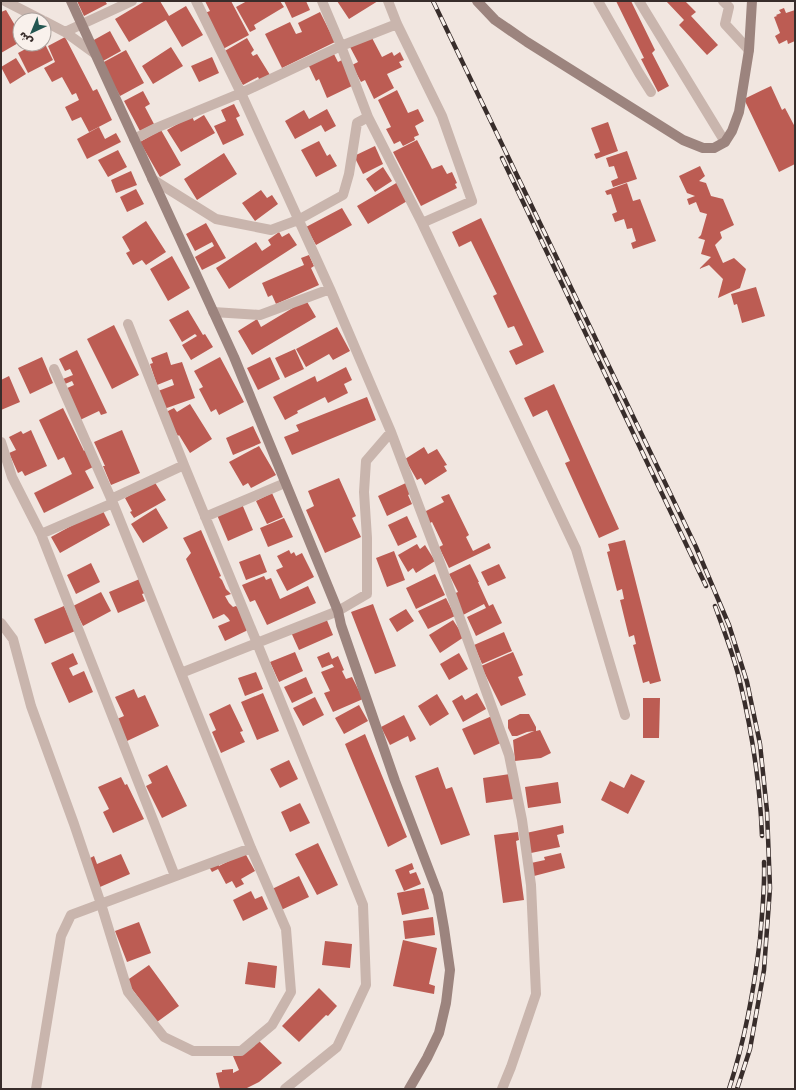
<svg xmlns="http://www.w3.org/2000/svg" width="796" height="1090" viewBox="0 0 796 1090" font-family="'DejaVu Sans',Vazirmatn,sans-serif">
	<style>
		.building { fill: #bc5c53 }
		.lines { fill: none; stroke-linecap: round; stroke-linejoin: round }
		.street { stroke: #c9b5ad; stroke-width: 10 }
		.secondary { stroke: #9c847e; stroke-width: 10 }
		.rail-casing { stroke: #382d2b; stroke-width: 4.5 }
		.rail { stroke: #f9f1ec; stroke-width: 3; stroke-dasharray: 9; stroke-linecap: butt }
	</style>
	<rect width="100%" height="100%" fill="#f1e6e0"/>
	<!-- building -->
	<path class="building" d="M77,1h28l2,3 -23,12z
		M145,1h6l1,1 2,-1h6l9,15 17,-10 17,29 -21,12 -16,-27 -37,22 -14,-23z
		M205,1h26l18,34 -26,14 -18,-36 5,-2z
		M247,1h33l4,6 -30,18 2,4 -6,3 -14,-25z
		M284,1h22l4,9 -18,8z
		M337,1h41l-29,18z
		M616,1h15l24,49 -3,3 17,33 -11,6 -17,-33 3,-1z
		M666,1h19l11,11 -5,4 27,29 -11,10 -28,-30 5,-5z
		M784,8l2,5 9,-3v31l-7,3 -1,-4 -8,4 -4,-8 5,-3 -6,-16 3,-1 -1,-1 5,-2 -2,-3z
		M6,10l14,24v8l-19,11v-41z
		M320,12l15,30 -53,26 -17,-34 25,-12 6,12 6,-2 -4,-9z
		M110,31l11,20 -18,10 -11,-20z
		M371,36l11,21 10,-5 2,4 6,-4 4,8 -5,2 3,5 -15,7 7,14 -20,11 -9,-19 -4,2 -9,-17 6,-3 -8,-15z
		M65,37l28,54 4,-2 15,31 -23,12 -8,-15 -9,4 -7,-14 14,-7 -3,-7 -4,2 -10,-18 -10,5 -8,-14 11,-6 -7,-16z
		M247,38l7,12 -3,3 2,3 4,-2 13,21 -10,6 -2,-4 -15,8 -20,-33z
		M44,42l9,18 -25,13 -10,-20 17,-9h9z
		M171,47l12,19 -30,18 -11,-18z
		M126,50l18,33 -24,13 -18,-33z
		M333,52l5,10 4,-2 12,25 -27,13 -8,-19 -3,2 -8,-17z
		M212,57l7,16 -20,9 -8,-16z
		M16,58l10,16 -16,10 -9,-17z
		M771,86l11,24 3,-2 10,19v37l-16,8 -35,-73z
		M397,90l11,23 10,-4 6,12 -9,5 4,9 -5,2 1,3 -12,6 -3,-5 -6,3 -8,-15 5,-2 -13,-27z
		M143,91l7,13 -5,3 9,17 -14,7 -16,-30z
		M234,104l6,12 -4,2 8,17 -21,10 -9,-19 12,-5 -5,-11z
		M327,109l9,17 -11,6 -4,-7 -26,14 -10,-18 19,-11 5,9z
		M204,115l11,18 -34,19 -14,-22 25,-14 2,5z
		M608,122l10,29 -22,8 -2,-5 6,-2 -9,-24z
		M99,127l6,12 11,-6 5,9 -34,17 -10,-20z
		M161,130l20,35 -21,12 -20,-35z
		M417,140l15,29 10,-4 5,9 5,-2 5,11 -2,1 2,4 -36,18 -28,-54z
		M319,141l8,15 3,-2 7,12 -21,11 -15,-27z
		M375,146l8,18 -20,10 -9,-18z
		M118,150l9,17 -19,10 -10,-17z
		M627,151l10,28 -24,8 -2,-6 7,-3 -4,-12 -5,1 -3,-9z
		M224,153l13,21 -40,26 -13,-21z
		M700,166l5,10 -6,5 7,2 5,13 12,3 11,26 -14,7 2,6 -7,7 8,18 11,-5 12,11 -6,19 -22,10 5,-19 -14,-14 -10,4 12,-12 -10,-3 4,-14 -7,-2 3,-3 6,-21 -7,-2 -4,-10 -7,3 -2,-6 8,-3 -8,-3 -8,-17z
		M383,167l9,14 -17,11 -9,-13z
		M131,171l6,14 -21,8 -5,-13z
		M398,182l11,18 -41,24 -11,-18z
		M627,183l6,18 7,-2 16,42 -23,8 -2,-6 5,-2 -4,-13 -5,1 -3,-10 -9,3 -3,-8 5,-2 -6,-18 -4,1 -2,-4z
		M136,189l8,15 -17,8 -7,-15z
		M261,190l6,8 5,-3 6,9 -23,17 -13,-18z
		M342,208l10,17 -36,20 -10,-18z
		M481,218l63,134 -28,13 -7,-14 14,-6 -9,-19 -6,2 -15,-32 4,-2 -26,-53 -12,6 -7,-15z
		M146,221l20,31 -20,13 -4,-5 -9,5 -7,-12 4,-2 -8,-14z
		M206,223l20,35 -24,12 -7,-13 19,-11 -2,-4 -17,9 -9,-17z
		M279,232l3,5 7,-4 8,12 -68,44 -13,-21 40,-26 6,9 9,-6 -3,-5z
		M309,255l5,11 -3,2 8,17 -43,19 -4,-9 -4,2 -6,-14 42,-18 -3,-7z
		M172,256l18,32 -22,13 -18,-32z
		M756,287l9,29 -23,7 -5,-19 -3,1 -3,-11z
		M306,300l10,17 -64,38 -14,-24 19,-12 4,8z
		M188,310l15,25 2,-1 8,13 -22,13 -9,-15 15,-9 -2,-2 -13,8 -13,-22z
		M114,325l25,50 -27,14 -25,-50z
		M337,327l13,24 -17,9 -4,-6 -23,13 -10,-18z
		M295,349l9,20 -19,9 -10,-20z
		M77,350l30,63 -6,2 -2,-4 -19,9 -15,-31 9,-4 -2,-4 -7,3 -2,-5 10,-4 -3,-6 -5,2 -6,-12z
		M167,352l4,13 11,-3 13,36 -31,11 -6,-18 16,-6 -2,-6 -15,6 -7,-21 3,-1 -2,-5z
		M42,357l11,26 -23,11 -12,-26z
		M220,357l24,45 -25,13 -3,-6 -5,3 -12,-23 4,-2 -9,-16z
		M270,357l10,22 -22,11 -11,-22z
		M346,367l6,13 -8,4 4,9 -20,10 -3,-6 -28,14 1,2 -13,7 -12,-23 42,-21 2,6z
		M9,376l11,26 -19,8v-30z
		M554,384l65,145 -20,9 -34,-75 5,-2 -23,-51 -14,7 -9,-19z
		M367,397l9,23 -84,35 -8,-18 15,-6 -3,-6z
		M190,404l22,35 -22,14 -11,-18 -1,1 -14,-23 10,-5 3,4z
		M63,408l21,43 1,-1 8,17 -8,4 9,17 -50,25 -10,-20 38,-19 -8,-17 -6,3 -19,-40z
		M253,426l8,17 -28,12 -7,-17z
		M31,430l16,36 -22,10 -3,-5 -4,2 -9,-20 7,-3 -7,-13 12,-6 2,3z
		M122,430l18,43 -29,12 -8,-19h2l-11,-24z
		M259,446l17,29 -25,13 -3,-5 -5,3 -14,-24z
		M424,447l4,7 9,-5 10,16 -3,1 3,5 -22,14 -4,-7 -4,2 -12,-21z
		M339,478l17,38 -4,2 9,19 -36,16 -19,-43 8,-4 -6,-15z
		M154,481l12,19 -32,18 -4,-6 2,-1 -7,-13z
		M408,482l4,11 -4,2 4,9 -25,12 -9,-20z
		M272,493l11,24 -16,7 -11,-23z
		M449,494l20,41 -3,2 7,14 16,-8 2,5 -42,20 -10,-21 4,-2 -11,-23 -2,1 -6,-11 20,-10 -3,-5z
		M242,504l11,26 -25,11 -11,-26z
		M156,508l12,20 -25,15 -12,-19z
		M102,509l8,16 -50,28 -9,-16z
		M407,516l10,21 -19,9 -10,-21z
		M284,518l9,19 -25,10 -8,-19z
		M201,530l20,46 -2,1 3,3 4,9 5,5 -6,2 4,7 4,4 3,-1 6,5 7,17 -3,3 -21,10 -7,-15 12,-5 -2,-3 -4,-4 -11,5 -27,-60 5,-6 -8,-15z
		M625,540l36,141 -11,3 -1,-3 -6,2 -10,-38 3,-1 -2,-9 -5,2 -9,-37 4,-1 -2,-10 -5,2 -10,-39 3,-1 -2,-7z
		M417,544l3,5 5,-4 10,16 -19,12 -3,-5 -5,4 -10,-17z
		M289,550l2,4 3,-2 2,4 6,-3 12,24 -27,14 -11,-21 7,-3 -6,-11z
		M394,551l11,29 -18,7 -11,-29z
		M260,554l7,18 -21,8 -7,-18z
		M91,563l9,19 -24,12 -9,-19z
		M470,564l9,18h-1l11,24 4,-2 9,19 -26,13 -9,-19 19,-9 -2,-4 -21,11 -10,-21 5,-2 -9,-18z
		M499,564l7,14 -18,8 -7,-14z
		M435,574l10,21 -29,14 -10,-21z
		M264,576l2,4 5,-2 9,21 28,-13 8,17 -49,22 -12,-25 -5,2 -8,-17z
		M142,578l6,14 -6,2 3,7 -27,12 -9,-21z
		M101,592l10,19 -28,15 -10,-20z
		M446,598l9,18 -27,13 -10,-18z
		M373,604l23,62 -21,8 -24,-62z
		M64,606l11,25 -30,13 -11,-25z
		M406,609l8,12 -17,11 -8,-13z
		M326,618l7,17 -34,15 -9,-20z
		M453,620l11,17 -24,16 -11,-18z
		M504,632l8,19 -30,13 -8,-19z
		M295,652l8,19 -24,11 -9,-20z
		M329,652l3,7 6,-3 6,14 -2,1 4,8 6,-2 11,22 -30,13 -9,-19 6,-2 -9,-19 13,-5 -2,-3 -10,4 -5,-11z
		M513,652l10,23 -5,2 8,18 -25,11 -20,-40z
		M73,653l5,11 -9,4 4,8 11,-5 9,21 -24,11 -18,-40z
		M459,653l9,16 -19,11 -9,-16z
		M256,672l7,17 -18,7 -7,-18z
		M306,677l7,16 -21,10 -8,-16z
		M134,689l4,9 7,-3 14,31 -32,15 -10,-22 7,-3 -9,-19z
		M263,693l16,38 -22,9 -16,-38z
		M477,693l9,16 -23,13 -11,-21 10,-6 3,5z
		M437,694l12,20 -19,12 -12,-20z
		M315,697l9,18 -21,11 -10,-18z
		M643,698h17l-1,40h-16z
		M230,704l13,27 -3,1 5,10 -24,11 -9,-21 4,-2 -7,-16z
		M359,705l9,16 -24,13 -9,-16z
		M520,714h9l7,13v4l4,-1 11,23 -10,5 -26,3 -2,-21 21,-9 -7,1 -10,4h-5l-4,-8v-8z
		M404,715l12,24 -6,3 -2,-6 -18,9 -9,-18z
		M492,716l11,26 -29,13 -12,-26z
		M365,734l42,103 -19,10 -43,-103z
		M289,760l9,19 -18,9 -10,-19z
		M167,765l20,41 -25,12 -16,-32 6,-3 -4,-8z
		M438,767l8,22 6,-2 18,48 -29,10 -26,-69z
		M510,774l4,25 -28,4 -3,-25z
		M631,774l14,7 -17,33 -27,-14 9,-19 14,7z
		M121,777l4,8 2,-1 17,35 -31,14 -10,-21 6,-3 -11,-22z
		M558,782l3,21 -33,5 -3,-21z
		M300,803l10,20 -20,9 -9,-20z
		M563,825l1,8 -7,2 3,12 -29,6 -5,-20z
		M518,832l1,8 -3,1 8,59 -21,3 -9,-68z
		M318,843l20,42 -21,10 -22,-41z
		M245,853l10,18 -14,8 3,5 -8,4 -4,-7 -6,3 -8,-15 -6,3 -4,-7 9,-4 2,5z
		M561,853l4,15 -31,8 -3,-13 14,-3 -1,-3z
		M121,854l9,20 -30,13 -12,-28 6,-3 3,8z
		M412,863l2,6 -5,2 1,3 6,-2 5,12 -17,7 -9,-21z
		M299,876l10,21 -30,14 -9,-21z
		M424,888l5,21 -27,6 -5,-22z
		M251,891l4,8 7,-3 6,13 -25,12 -10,-21z
		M433,917l2,18 -30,4 -2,-18z
		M139,922l12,31 -24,9 -12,-31z
		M403,940l34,8 -8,36 6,2 -1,8 -41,-8z
		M325,941l27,3 -2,24 -28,-3z
		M248,962l29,4 -2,22 -30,-4z
		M149,965l30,41 -22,16 -31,-41z
		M319,988l18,18 -9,10 -2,-1 -27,27 -17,-16z
		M258,1040l24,23 -23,19 -14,7h-25l-4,-16 6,-1v-2l11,-1v4l6,-3 -6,-14z"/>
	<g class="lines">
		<!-- street -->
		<path class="street" d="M5,1l37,19
			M196,1l45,92 89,196 61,143
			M322,1l19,45 27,71
			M388,1l9,23 45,92 30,85 -50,22
			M598,1l41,72 12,19
			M639,1l86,141
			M723,1l6,6 -4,17 24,26
			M44,21l21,11 29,21
			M65,32l67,-31
			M134,139l22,-11 85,-35 100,-47 56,-22
			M152,179l64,40 55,11 27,-10 45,-25 6,-21 8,-51 11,-6 54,106 154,326 49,166
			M213,312l47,3 70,-26
			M128,324l56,141 73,178 106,262 3,80 -29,62 -52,42
			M1,442l11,35 29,57 134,342
			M111,499l73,-34
			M205,517l80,-34
			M41,534l72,-31
			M1,623l12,16 18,67 43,118 27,80 27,88 36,45 29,14h48l31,-26 19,-33 -5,-63 -35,-81 -138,-345 -59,-134
			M181,673l157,-62 29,-17v-56l-3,-46 2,-31 25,-29 44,117 74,206 13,65 9,65 5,109 -25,73 -9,22
			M36,1089l25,-153 10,-21 180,-67"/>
		<!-- secondary -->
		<path class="secondary" d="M71,1l163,356 104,254 3,14 54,156 43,113 6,34 6,42 -4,33 -7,30 -12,25 -18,31
			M477,1l18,19 32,22 156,98 20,8h11l11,-6 7,-11 7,-19 10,-62 3,-49"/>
		<!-- rail casing -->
		<g class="rail-casing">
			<path id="rail" d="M433,1l263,546 33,78 18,57 13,62 7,67 3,77 -6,82 -14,79 -13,40
				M502,158l204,428
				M715,606c9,25 19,50 25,76 12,50 20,102 22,154
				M729,1089c16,-49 25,-99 31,-150 2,-25 5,-52 4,-77"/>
		</g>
		<!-- rail -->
		<use href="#rail" class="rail"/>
	</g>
	<!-- border -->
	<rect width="796" height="1090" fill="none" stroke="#382d2b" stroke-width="4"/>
	<!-- north arrow -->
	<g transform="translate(32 32) rotate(224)"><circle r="19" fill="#f9f1ec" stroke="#aca39f"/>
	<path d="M0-3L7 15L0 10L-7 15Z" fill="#235651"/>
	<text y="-6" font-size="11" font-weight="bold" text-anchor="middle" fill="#382d2b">ش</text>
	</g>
</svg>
